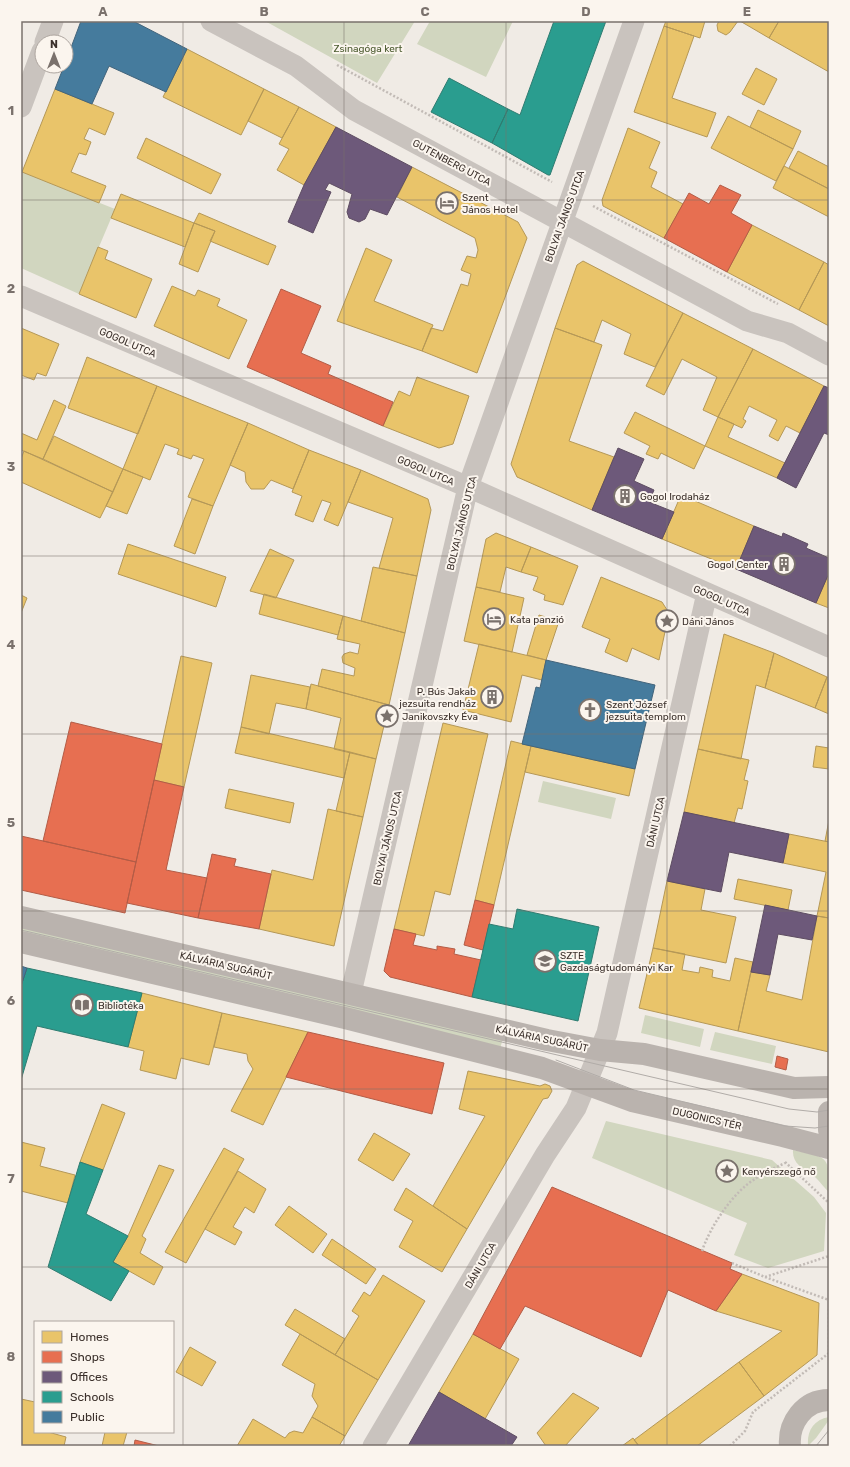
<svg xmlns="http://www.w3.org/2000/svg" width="850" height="1467" viewBox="0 0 850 1467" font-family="Rubik,sans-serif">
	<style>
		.green { fill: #d1d6bf }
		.homes { fill: #e9c46a; stroke: #b59857 }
		.shops { fill: #e76f51; stroke: #b35c46 }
		.offices { fill: #6d597a; stroke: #5e4d62 }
		.schools { fill: #2a9d8f; stroke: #2f7c71 }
		.public { fill: #457b9d; stroke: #42647b }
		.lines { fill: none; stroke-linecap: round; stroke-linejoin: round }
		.path { stroke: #c2bbb6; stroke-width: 2.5; stroke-dasharray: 2 2; stroke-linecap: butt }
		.street { stroke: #c9c3be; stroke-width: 21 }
		.secondary { stroke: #bab3ae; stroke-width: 22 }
		.tram { stroke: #b1aca8; stroke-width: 1 }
		.grid { fill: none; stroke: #7a716c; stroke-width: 1; stroke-opacity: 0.55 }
		.labels { text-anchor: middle; stroke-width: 4; stroke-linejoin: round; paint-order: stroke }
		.park-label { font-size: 10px; fill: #4a5a2e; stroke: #fbf5ee }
		.street-label { font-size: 10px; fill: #3b302b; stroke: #fbf5ee }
		.poi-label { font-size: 10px; fill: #3b302b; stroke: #fbf5ee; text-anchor: start }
		.neatline { fill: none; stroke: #7a716c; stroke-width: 1.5 }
		.grid-label { font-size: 13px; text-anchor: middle; font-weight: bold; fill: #7a716c }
	</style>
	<rect width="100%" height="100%" fill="#f0ebe5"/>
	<!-- green -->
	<path class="green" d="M265,21h150l-38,62z
		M430,21h83l-27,56 -69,-33z
		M22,172l93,37 -36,85 -58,-26z
		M543,781l73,17 -5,21 -73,-17z
		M21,924l482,114 -3,11 -479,-113z
		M645,1015l59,14 -4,18 -59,-14z
		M715,1032l61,14 -4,18 -62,-14z
		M606,1121l166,39 42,37 12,16 -2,38 -56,17 -34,-13 13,-32 -155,-65z
		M793,1150c36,8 36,5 36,42 -6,-5 -12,-15 -18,-18 -9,-6 -19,-11 -18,-24z
		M829,1417v3l-13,18 -8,8c-1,-15 5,-26 21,-29z"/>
	<!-- homes -->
	<path class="homes" d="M666,21h39l-5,17 -36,-12z
		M719,21h19l-8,11 -4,3 -8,-4 -1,-6z
		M740,21h39l-10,17z
		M779,21h50v51l-60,-34z
		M664,26l30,10 -22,62 44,15 -9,24 -73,-25z
		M187,49l77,40 -23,46 -78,-38z
		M756,68l21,11 -13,26 -22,-11z
		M55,89l59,24 -9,22 -16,-7 -5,11 7,3 -5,13 -7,-2 -8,19 35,14 -7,17 -77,-31z
		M264,89l35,18 -17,31 -34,-17z
		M299,107l37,20 -32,58 -27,-15 12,-21 -10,-5z
		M758,110l43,21 -8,18 -43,-22z
		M728,116l65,33 -17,32 -65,-33z
		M628,128l32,14 -11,26 8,4 -6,15 32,17 -19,34 -61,-32 -1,-6z
		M146,138l75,36 -10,20 -74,-36z
		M798,151l31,16v22l-40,-21z
		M784,166l45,23v28l-56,-29z
		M412,167l106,55 9,16 -50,135 -55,-22 9,-23 12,3 18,-47 7,2 3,-12 -10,-4 6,-14 9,2 2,-8 -3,-12 -78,-41z
		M121,194l73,29 -9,24 -74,-29z
		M199,213l77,33 -8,19 -58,-24 5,-10 -21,-8z
		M194,223l21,8 -17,41 -19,-8z
		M752,225l72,37 -25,48 -72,-38z
		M98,247l10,4 -3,8 47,20 -16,39 -57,-24z
		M366,248l26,12 -18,41 59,24 -11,26 -85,-30z
		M583,261l100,52 -28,54 -31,-13 7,-20 -29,-14 -8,22 -39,-14 22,-63z
		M824,262l5,3v61l-30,-16z
		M172,286l23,10 3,-6 22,9 -3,7 30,14 -18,39 -75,-33z
		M683,313l70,36 -35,68 -15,-7 14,-33 -35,-18 -18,36 -18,-9z
		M21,328l38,16 -13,32 -9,-3 -3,7 -13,-5z
		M555,328l47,17 -33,96 45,16 -22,53 -75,-33 -6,-13z
		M753,349l71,37 -24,47 -14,-7 -8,15 -9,-5 8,-16 -28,-14 -6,13 3,2 -4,7 -24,-11z
		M87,357l70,29 -19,48 -70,-26z
		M417,377l52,19 -16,48 -14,4 -56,-22 16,-35 11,5z
		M157,386l91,37 -35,83 -25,-9 16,-38 -11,-4 -2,4 -14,-5 2,-5 -14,-5 -15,36 -27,-11z
		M54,400l12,6 -23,53 -22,-9v-17l16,7z
		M635,412l70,34 -11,23 -33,-16 -3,6 -12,-5 4,-8 -26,-13z
		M718,417l16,7 -6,13 57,26 -8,15 -72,-32z
		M248,423l61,27 -16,39 -22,-9 -7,9h-13l-5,-7 -1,-10 -15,-7z
		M54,436l69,33 -10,23 -70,-33z
		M309,450l52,20 -23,56 -14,-6 7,-17 -9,-3 -9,22 -18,-7 7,-19 -10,-4z
		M24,451l89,41 -13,26 -79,-36v-23z
		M123,469l20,8 -16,37 -21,-8z
		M361,470l67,29 3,11 -14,66 -38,-8 14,-50 -45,-16z
		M681,495l73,31 -18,43 -74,-30z
		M192,499l21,7 -18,48 -21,-8z
		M496,533l35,14 -10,25 -15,-5 -6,25 -24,-5 10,-48z
		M128,544l98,33 -10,30 -98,-33z
		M531,547l47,19 -15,39 -19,-5 1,-5 -12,-5 5,-13 -17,-5z
		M270,549l24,11 -18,38 -26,-7z
		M373,567l44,9 -12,57 -44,-12z
		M829,573v35l-13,-5z
		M601,577l61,25 7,11 -10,47 -27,-12 -5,14 -22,-10 5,-13 -28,-12z
		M476,587l48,11 -12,54 -48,-11z
		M264,594l79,22 -5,19 -79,-21z
		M21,595l6,3 -6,15z
		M539,615l20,6 -13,39 -19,-5z
		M343,616l62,17 -16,72 -71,-19 4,-17 32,7 1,-8 -12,-5 -1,-6 2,-3 6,-2 8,2 2,-10 -23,-5z
		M724,634l50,19 -9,35 -9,-3 -15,74 -43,-10z
		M479,644l67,16 -4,20 -20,-5 -11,47 -48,-12z
		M774,653l53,24 -12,31 -50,-20z
		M181,656l31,7 -28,124 -30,-7z
		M251,675l59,12 -4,22 -30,-6 -7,31 -28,-7z
		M827,677l2,1v36l-14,-6z
		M311,684l78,21 -13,54 -42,-10 7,-31 -35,-9z
		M443,723l45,11 -38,161 -15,-4 -11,45 -30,-7z
		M241,727l109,25 -6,26 -109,-25z
		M511,741l20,5 -37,159 -19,-5z
		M531,746l104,23 -6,27 -104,-24z
		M816,746l13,2v21l-16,-2z
		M698,749l51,11 -5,20 4,1 -6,28 -4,-1 -4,15 -50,-11z
		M350,752l26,7 -13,58 -27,-6z
		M229,789l65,14 -4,20 -65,-15z
		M328,809l35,8 -29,129 -75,-17 13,-59 41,10z
		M829,820v22l-4,-1z
		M789,834l40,8v76l-12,-2 9,-44 -43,-9z
		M738,879l54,11 -4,20 -54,-11z
		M667,881l38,8 -4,21 35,7 -10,46 -73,-15z
		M817,916l12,2v134l-91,-21 13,-59 19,3 -4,16 36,9z
		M653,948l32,6 -3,16 17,3 1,-6 13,3 -1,7 18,4 5,-23 18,4 -15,69 -99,-23z
		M142,993l80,20 -13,52 -28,-7 -5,21 -36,-9 4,-19 -16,-4z
		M222,1013l86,19 -45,93 -32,-14 22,-42 -5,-8 -1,-7 -33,-7z
		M468,1071l72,15 5,-2 5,2 2,5 -4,7 -5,1 -76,130 -34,-23 52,-90 -26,-7z
		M102,1104l23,9 -22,57 -23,-8z
		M374,1133l36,21 -17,27 -35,-21z
		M21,1142l24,6 -5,18 35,9 -7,28 -47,-12z
		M224,1148l20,11 -58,104 -21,-11z
		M159,1165l15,5 -32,66 4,3 -6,14 23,14 -9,18 -41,-23 15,-26z
		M238,1171l28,18 -12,24 -9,-6 -12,20 9,5 -7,13 -30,-16z
		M406,1188l61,41 -25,43 -43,-25 14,-26 -19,-11z
		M289,1206l38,28 -14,19 -38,-28z
		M332,1239l44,30 -10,15 -44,-29z
		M742,1274l77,29 -2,52 -53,41 -25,-34 43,-31 -66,-20z
		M383,1275l42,26 -47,79 -43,-25 24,-39 -7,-5 12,-19 6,4z
		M295,1309l50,30 -10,16 -50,-30z
		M300,1334l78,46 -33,56 -33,-19 6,-11 -6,-10 3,-12 -33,-19z
		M473,1334l46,25 -34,60 -46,-27z
		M190,1347l26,15 -14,24 -26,-14z
		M739,1362l25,34 -67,50h-58l-5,-6z
		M573,1393l26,15 -34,38h-19l-9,-13z
		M21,1399l14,3v30h13l18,5 -2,9h-43z
		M312,1417l33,19 -6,10h-102l16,-27 32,19 4,-5 5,-2 9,2z
		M105,1432h22l-4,14h-21z
		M633,1438l6,8h-17z"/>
	<!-- shops -->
	<path class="shops" d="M720,185l21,10 -10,18 21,12 -25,47 -63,-34 25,-45 20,11z
		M281,289l40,17 -20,47 30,13 -3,8 65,28 -10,24 -136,-59z
		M71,722l91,22 -26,118 -93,-21z
		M154,780l30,7 -18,83 41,8 -9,40 -71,-15z
		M21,836l115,26 -11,51 -104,-23z
		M212,854l24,5 -2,7 37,8 -12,55 -61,-11z
		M475,900l19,5 -11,45 -19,-5z
		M394,929l22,5 -3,11 24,5v-4l18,3 -1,5 27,6 -9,37 -82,-20 -6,-6z
		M308,1032l136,31 -12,51 -146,-37z
		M777,1056l11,3 -2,11 -11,-3z
		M552,1187l180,76 -2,6 12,5 -26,37 -48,-21 -27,67 -116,-51 -25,43 -27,-15z
		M135,1440l24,6h-25z"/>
	<!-- offices -->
	<path class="offices" d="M336,127l76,40 -25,48 -17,-6 -5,10 -6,3 -10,-4 -2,-6 5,-18 -23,-11 -4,7 6,2 -18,41 -25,-11 16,-37z
		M824,386l5,2v47l-5,-2 -28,55 -19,-10z
		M618,448l26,11 -10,22 20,9 -5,12 25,10 -12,27 -70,-29z
		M754,526l28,11 1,-4 25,11 -2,4 23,10v15l-13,30 -80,-34z
		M684,812l105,22 -6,29 -54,-11 -8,40 -54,-11z
		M765,905l52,11 -5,24 -34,-6 -8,41 -19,-3z
		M439,1392l78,45 -6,9h-103z"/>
	<!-- schools -->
	<path class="schools" d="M554,21h52l-56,154h-2l-56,-32 16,-34 12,6z
		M449,78l59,31 -16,34 -61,-31z
		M517,909l82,18 -21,94 -106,-24 17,-73 24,5z
		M27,968l115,25 -14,54 -91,-21 -16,54v-94z
		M80,1162l23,8 -17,44 42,22 -15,26 16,9 -18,30 -63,-34z"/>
	<!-- public -->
	<path class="public" d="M81,21h52l54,28 -21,43 -57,-26 -17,38 -37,-15 9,-23h2v-5z
		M546,660l109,25 -20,84 -113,-25 14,-57 4,1z
		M21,966l6,2 -6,18z"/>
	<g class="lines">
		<!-- path -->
		<path class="path" d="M337,65l215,117
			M593,206l185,98
			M785,1162l44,41
			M702,1251c8,-24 31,-59 53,-72 9,-7 20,-11 30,-16
			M732,1263l33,14 64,-21
			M765,1277l64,23
			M829,1309v43
			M730,1446l15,-15 8,-19 76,-59"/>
		<!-- street -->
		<path class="street" d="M211,21l85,45 58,44 393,211 41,12 41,22
			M45,42l8,-21
			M21,107l21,-56
			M21,296l447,191 361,160
			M351,993l117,-506 166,-466
			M373,1446l172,-291 31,-47 31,-75 100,-440"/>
		<!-- secondary -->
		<path class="secondary" d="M21,917l526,123 53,10 44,4 150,34 35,-1
			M21,942l324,76 197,50 90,33 151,35 46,12
			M829,1112v18
			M790,1446c-2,-23 14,-46 39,-46"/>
		<!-- tram -->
		<path class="tram" d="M21,930l768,179 28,3 12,-2
			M556,1060l78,30 151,36 30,2 14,-2
			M816,1446l13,-16"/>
	</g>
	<!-- grid -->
	<path class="grid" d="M183,21v1425M344,21v1425M506,21v1425M667,21v1425M21,200h808M21,378h808M21,556h808M21,734h808M21,911h808M21,1089h808M21,1267h808"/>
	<!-- icons -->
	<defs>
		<g id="hotel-ring" transform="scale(1.15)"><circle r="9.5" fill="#fbf5ee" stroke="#7a716c" stroke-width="1.5"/><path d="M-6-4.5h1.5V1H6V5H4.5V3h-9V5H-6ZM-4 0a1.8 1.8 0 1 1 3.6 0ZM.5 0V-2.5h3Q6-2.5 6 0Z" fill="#7a716c"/></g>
		<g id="building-ring" transform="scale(1.15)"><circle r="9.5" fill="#fbf5ee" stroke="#7a716c" stroke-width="1.5"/><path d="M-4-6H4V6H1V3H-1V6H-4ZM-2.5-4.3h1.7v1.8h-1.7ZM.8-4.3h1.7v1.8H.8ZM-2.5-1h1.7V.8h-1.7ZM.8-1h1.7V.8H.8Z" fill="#7a716c"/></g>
		<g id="sight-ring" transform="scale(1.15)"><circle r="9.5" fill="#fbf5ee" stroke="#7a716c" stroke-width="1.5"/><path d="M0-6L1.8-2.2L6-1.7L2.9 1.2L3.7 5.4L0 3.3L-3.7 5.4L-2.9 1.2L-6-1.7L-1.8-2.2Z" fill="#7a716c"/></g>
		<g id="church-ring" transform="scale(1.15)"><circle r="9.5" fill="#fbf5ee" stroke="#7a716c" stroke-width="1.5"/><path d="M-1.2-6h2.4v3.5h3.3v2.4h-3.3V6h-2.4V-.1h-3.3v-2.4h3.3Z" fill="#7a716c"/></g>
		<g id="university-ring" transform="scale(1.15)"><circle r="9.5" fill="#fbf5ee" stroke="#7a716c" stroke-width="1.5"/><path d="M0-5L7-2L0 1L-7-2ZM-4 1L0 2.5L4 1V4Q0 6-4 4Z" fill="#7a716c"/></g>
		<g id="library-ring" transform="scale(1.15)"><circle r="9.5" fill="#fbf5ee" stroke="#7a716c" stroke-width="1.5"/><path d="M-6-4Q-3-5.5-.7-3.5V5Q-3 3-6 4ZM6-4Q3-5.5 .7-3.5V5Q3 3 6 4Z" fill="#7a716c"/></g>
	</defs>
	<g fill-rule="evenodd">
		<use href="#hotel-ring" x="447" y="203"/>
		<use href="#building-ring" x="625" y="496"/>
		<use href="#building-ring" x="784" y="564"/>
		<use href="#hotel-ring" x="494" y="619"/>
		<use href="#sight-ring" x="667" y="621"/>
		<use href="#building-ring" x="492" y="697"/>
		<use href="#church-ring" x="590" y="710"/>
		<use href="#sight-ring" x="387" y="716"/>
		<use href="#university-ring" x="545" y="961"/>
		<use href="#library-ring" x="82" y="1005"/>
		<use href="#sight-ring" x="727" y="1171"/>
	</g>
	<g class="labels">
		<!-- park labels -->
		<g class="park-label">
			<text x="368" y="52">Zsinagóga kert</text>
		</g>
		<!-- street labels -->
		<g class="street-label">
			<text transform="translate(452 162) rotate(28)" y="4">GUTENBERG UTCA</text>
			<text transform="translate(564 216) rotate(-70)" y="4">BOLYAI JÁNOS UTCA</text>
			<text transform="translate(128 342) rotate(23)" y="4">GOGOL UTCA</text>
			<text transform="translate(426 470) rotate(23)" y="4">GOGOL UTCA</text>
			<text transform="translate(461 523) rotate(-76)" y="4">BOLYAI JÁNOS UTCA</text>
			<text transform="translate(722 600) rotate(24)" y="4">GOGOL UTCA</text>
			<text transform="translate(655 822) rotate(-77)" y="4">DÁNI UTCA</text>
			<text transform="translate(387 838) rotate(-77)" y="4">BOLYAI JÁNOS UTCA</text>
			<text transform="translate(226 965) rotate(13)" y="4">KÁLVÁRIA SUGÁRÚT</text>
			<text transform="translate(542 1038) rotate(12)" y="4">KÁLVÁRIA SUGÁRÚT</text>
			<text transform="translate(707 1118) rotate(13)" y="4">DUGONICS TÉR</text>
			<text transform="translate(480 1265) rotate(-60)" y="4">DÁNI UTCA</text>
		</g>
		<!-- poi labels -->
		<g class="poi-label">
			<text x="462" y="201">Szent<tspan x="462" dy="12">János Hotel</tspan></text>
			<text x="640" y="500">Gogol Irodaház</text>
			<text x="768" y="568" text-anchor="end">Gogol Center</text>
			<text x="510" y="623">Kata panzió</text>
			<text x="682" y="625">Dáni János</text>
			<text x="476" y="695" text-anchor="end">P. Bús Jakab<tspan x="476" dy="12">jezsuita rendház</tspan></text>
			<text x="606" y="708">Szent József<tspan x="606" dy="12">jezsuita templom</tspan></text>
			<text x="402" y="720">Janikovszky Éva</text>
			<text x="560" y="959">SZTE<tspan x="560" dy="12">Gazdaságtudományi Kar</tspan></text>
			<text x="98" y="1009">Bibliotéka</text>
			<text x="742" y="1175">Kenyérszegő nő</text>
		</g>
	</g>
	<!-- border -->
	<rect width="850" height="1467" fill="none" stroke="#fbf5ee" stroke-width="44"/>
	<!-- legend -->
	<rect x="34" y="1321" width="140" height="112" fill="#fbf5ee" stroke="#aea6a0"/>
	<rect x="42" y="1331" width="20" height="12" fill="#e9c46a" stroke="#aea6a0"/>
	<text x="70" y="1341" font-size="12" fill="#3b302b">Homes</text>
	<rect x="42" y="1351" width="20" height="12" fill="#e76f51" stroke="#aea6a0"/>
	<text x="70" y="1361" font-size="12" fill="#3b302b">Shops</text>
	<rect x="42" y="1371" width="20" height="12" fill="#6d597a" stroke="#aea6a0"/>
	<text x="70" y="1381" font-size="12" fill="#3b302b">Offices</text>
	<rect x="42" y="1391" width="20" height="12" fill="#2a9d8f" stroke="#aea6a0"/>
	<text x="70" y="1401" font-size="12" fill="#3b302b">Schools</text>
	<rect x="42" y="1411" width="20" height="12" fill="#457b9d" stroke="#aea6a0"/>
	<text x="70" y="1421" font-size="12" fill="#3b302b">Public</text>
	<!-- north arrow -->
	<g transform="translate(54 54)"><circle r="19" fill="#fbf5ee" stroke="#aea6a0"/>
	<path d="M0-3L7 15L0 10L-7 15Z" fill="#7a716c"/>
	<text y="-6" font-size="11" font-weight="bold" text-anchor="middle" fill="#3b302b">N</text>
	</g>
	<rect x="22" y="22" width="806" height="1423" class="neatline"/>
	<g class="grid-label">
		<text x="103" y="16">A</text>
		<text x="264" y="16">B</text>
		<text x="425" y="16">C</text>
		<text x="586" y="16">D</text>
		<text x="747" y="16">E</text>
		<text x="11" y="115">1</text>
		<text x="11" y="293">2</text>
		<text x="11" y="471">3</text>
		<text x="11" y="649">4</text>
		<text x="11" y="827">5</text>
		<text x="11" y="1005">6</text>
		<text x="11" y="1183">7</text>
		<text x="11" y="1361">8</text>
	</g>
</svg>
